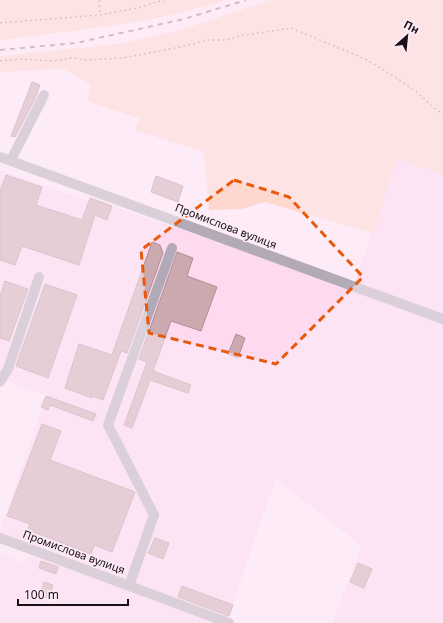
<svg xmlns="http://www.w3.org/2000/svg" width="443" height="623" viewBox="0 0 443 623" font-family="'Noto Sans',sans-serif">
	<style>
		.built { fill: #fddaf0 }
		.green { fill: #fed7cf }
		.building { fill: #caa9af; stroke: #b09096 }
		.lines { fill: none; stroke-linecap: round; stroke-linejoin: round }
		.path { stroke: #a1939c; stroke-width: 1.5; stroke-dasharray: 2 3; stroke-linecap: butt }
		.minor { stroke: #b2abb7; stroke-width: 10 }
		.rail { stroke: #92858d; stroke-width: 2; stroke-dasharray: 5 5; stroke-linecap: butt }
		.marked { fill: none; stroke: #e8590c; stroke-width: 3; stroke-dasharray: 8 5; stroke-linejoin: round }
		.labels { text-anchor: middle; stroke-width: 3; stroke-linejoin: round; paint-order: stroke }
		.street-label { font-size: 11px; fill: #1a1117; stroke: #fdecf7 }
	</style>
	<rect width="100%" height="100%" fill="#fdecf7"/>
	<!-- built -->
	<path class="built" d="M396,158l47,17v448h-111l29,-77 -85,-67 -48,138 -50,-19 -178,-63v-5l46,-134 -46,-18v-208l88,31 2,-3 263,90z
		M0,553l25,10 3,-8 202,68h-230z"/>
	<!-- green -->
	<path class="green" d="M0,0h226c-71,24 -152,30 -226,40z
		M270,0h173v175l-47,-17 -22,76 -109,-32 -23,7 -33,1 -4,-43 -2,-15 -68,-22 5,-11 -53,-18 4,-16 -26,-16 -65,3v-16l118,-12 62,-14z"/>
	<!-- building -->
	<path class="building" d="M32,82l8,3 -5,14 -20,38 -4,-1z
		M6,175l36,12 -6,18 46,15 8,-22 22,8 -5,14 -12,-5 -16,50 -57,-19 -7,19 -15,-5v-69z
		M156,176l27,10 -5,16 -27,-10z
		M152,242l8,3 3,8 -36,100 -6,-2 -18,49 -11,-4v2l-27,-10 14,-44 33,11z
		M177,252l16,6 -6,18 30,11 -16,44 -30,-10 -18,50 38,14 -3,8 -38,-13 -18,48 -8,-3 23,-63 -8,-3z
		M5,281l23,8 -19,52 -9,-3v-42z
		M45,284l32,11 -29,83 -32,-12z
		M236,334l9,4 -7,20 -10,-4z
		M46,396l50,18 -3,7 -43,-16 -2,5 -7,-3z
		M42,424l19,7 -11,29 85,32 -23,60 -18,-7 -3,9 -63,-24 2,-6 -23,-8z
		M155,538l14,5 -6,16 -15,-6z
		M41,561l17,6 -2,7 -17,-6z
		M358,563l14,6 -8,19 -14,-6z
		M44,582l9,3 -4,13 -9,-3z
		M182,586l51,19 -4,11 -51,-19z"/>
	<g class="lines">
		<!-- path -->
		<path class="path" d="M99,0l1,14
			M0,23l100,-8 37,-7 27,-8
			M0,61l22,-2 30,2 20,-3 15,2 35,-2 53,-10 34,-8h17l14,-4 51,-8 74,31 27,16 25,17 17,16 9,6"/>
		<!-- minor -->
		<path class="minor" d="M0,157l443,162
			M11,160l33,-65
			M0,382l8,-13 31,-92
			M0,538l229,85
			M129,586l25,-71 -46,-90 64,-177"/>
		<!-- rail -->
		<path class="rail" d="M0,50l76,-7 108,-24 62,-19"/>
	</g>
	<!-- marked area -->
	<path d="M0 0H443V623H0ZM234,180l55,17 74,80 -87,87 -127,-31 -8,-83z" fill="#fdecf7" fill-opacity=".55" fill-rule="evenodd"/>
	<path class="marked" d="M234,180l55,17 74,80 -87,87 -127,-31 -8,-83z"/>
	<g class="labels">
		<!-- street labels -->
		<g class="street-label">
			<text transform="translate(226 226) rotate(21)" y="4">Промислова вулиця</text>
			<text transform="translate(74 552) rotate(20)" y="4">Промислова вулиця</text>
		</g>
	</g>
	<!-- north arrow -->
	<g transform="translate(407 36) rotate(27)" stroke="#fdecf7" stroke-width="3" paint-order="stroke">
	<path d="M0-3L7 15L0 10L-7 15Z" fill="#1a1117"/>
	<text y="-6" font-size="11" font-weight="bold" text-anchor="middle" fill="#1a1117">Пн</text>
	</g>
	<!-- scale -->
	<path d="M18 599v6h110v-6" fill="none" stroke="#1a1117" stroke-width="2"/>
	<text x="24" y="599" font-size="12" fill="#1a1117" stroke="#fdecf7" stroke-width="3" paint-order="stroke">100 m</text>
</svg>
